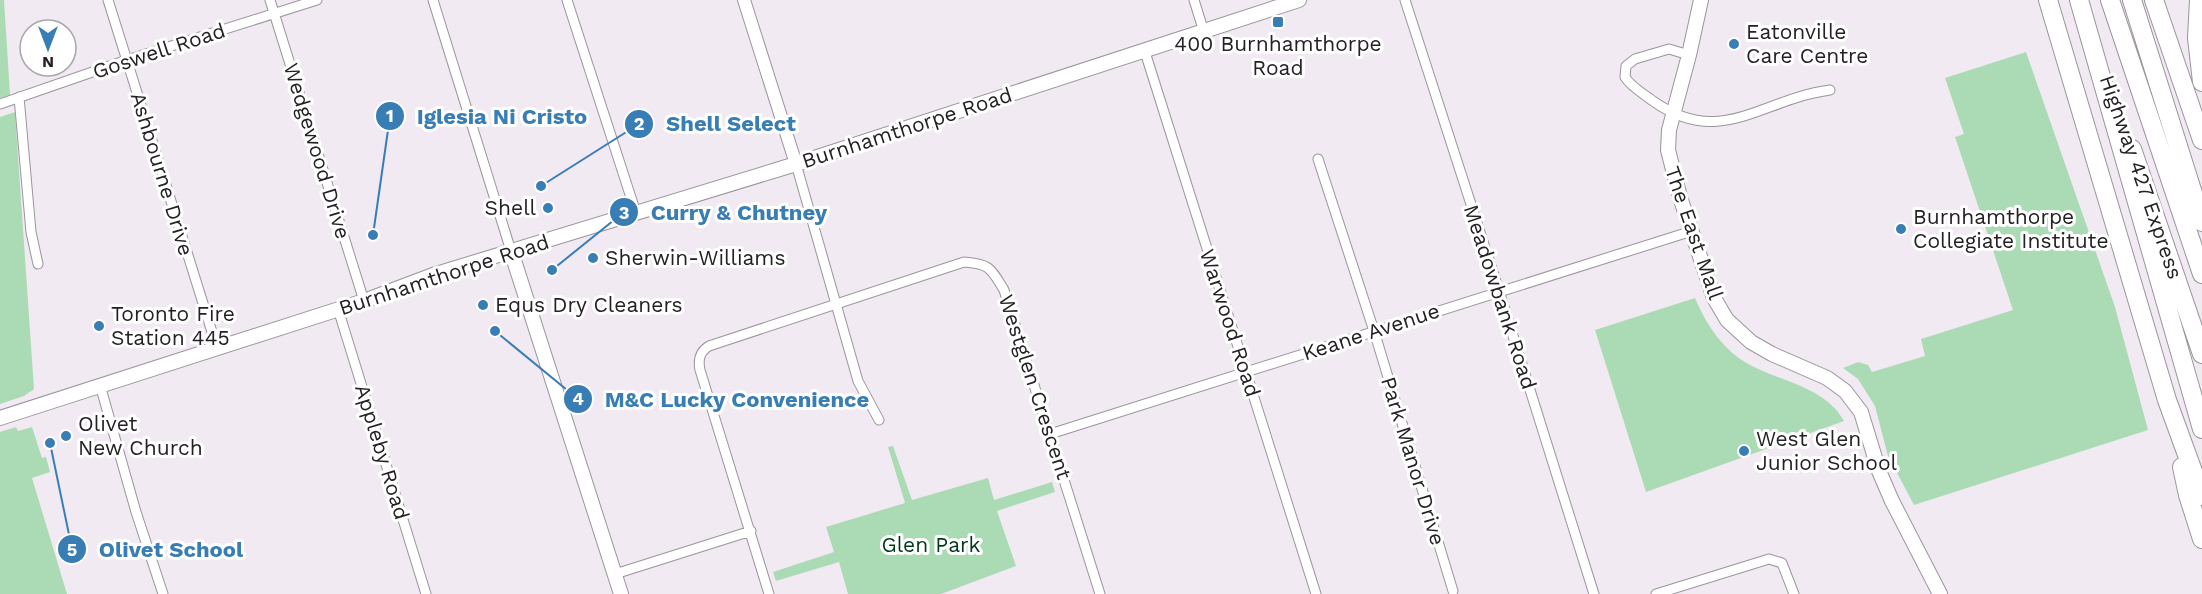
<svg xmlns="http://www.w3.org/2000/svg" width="2202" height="594" viewBox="0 0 2202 594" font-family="'Work Sans',sans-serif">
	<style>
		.green { fill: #abdbb4 }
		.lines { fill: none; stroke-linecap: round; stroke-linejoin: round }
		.minor-casing { stroke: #9b949c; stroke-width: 11 }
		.tertiary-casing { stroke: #9b949c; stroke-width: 14 }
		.secondary-casing { stroke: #9b949c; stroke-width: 16 }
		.motorway-casing { stroke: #9b949c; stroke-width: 20 }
		.minor { stroke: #fff; stroke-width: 9 }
		.tertiary { stroke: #fff; stroke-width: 12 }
		.secondary { stroke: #fff; stroke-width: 14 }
		.motorway { stroke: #fff; stroke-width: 18 }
		.poi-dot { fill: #387db3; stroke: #fff; stroke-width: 2 }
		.labels { text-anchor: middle; stroke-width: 6; stroke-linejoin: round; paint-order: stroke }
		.poi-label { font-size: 21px; fill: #242124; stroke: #fff; text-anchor: start }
		.street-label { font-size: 21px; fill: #242124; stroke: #fff }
		.park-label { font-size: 21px; fill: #003915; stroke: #fff }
		.leader { fill: none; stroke: #387db3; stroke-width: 2 }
		.callout-dot { fill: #387db3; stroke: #fff; stroke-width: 2 }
		.mark-label { font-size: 18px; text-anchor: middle; font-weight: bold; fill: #fff }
		.callout-label { font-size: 22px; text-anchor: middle; font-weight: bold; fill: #387db3; stroke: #fff; stroke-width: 6; stroke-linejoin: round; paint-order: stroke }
	</style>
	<rect width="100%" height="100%" fill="#f2eaf3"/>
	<!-- green -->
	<path class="green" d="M0,0h4l6,95 -10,3z
		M2026,52l89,255 33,123 -234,75 -26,-49 -13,-50 -17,-27 -15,-11 15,-6 10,3 4,7 53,-16 -4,-17 92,-29 -58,-173 9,-3 -19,-56z
		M15,112l19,277 -10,7 -24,8v-287z
		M1695,298c12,28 28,52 55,67 32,17 75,22 94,56l-198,71 -51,-162z
		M16,427l2,4 14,-4 10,31 4,-1 4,15 -18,6 35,116h-67v-162z
		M893,446l19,54 76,-22 6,22 58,-18 3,10 -58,19 19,55 -75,28h-93l-9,-32 -63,19 -3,-9 61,-20 -8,-25 79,-24 -17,-56z"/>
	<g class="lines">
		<!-- minor casing -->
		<g class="minor-casing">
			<path id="minor" d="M108,0l109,348
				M270,0l94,301
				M433,0l78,251
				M567,0l69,213
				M1194,0l10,32
				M1405,0l94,291 95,303
				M1145,52l171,542
				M1689,55l-20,-6 -34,10 -9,7 -1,11c6,10 19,17 28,24 68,48 108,-2 177,-11
				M19,97l12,135 7,32
				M0,104l127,-44 190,-60
				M1318,159l56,172 79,260
				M796,164l62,217 21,39
				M338,309l88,285
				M100,385l36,127 27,82
				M1050,434l642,-203
				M615,574l136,-43
				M769,594l-69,-224c-2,-10 -1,-18 9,-24l255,-84c27,2 27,7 40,28l96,304
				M1656,594l113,-35 13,4 12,31"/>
		</g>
		<!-- tertiary casing -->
		<g class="tertiary-casing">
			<path id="tertiary" d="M744,0l52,164"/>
		</g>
		<!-- secondary casing -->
		<g class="secondary-casing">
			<path id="secondary" d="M1701,0l-12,55 -20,75 -1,20 12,47 34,101 13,22 24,22 21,12 55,24 18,13 16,21 18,59 13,30 48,93
				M511,251l110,343
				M0,418l364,-117 69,-26 363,-111 503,-164"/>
		</g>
		<!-- motorway casing -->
		<g class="motorway-casing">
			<path id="motorway" d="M2048,0l119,400 35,96
				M2079,0l123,429
				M2110,0l92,274
				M2132,0l70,222
				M2154,0l48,140
				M2199,0l-2,38 5,44
				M2132,149l70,205
				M2182,467l6,28 14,44"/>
		</g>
		<!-- minor -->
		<use href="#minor" class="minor"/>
		<!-- tertiary -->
		<use href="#tertiary" class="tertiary"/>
		<!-- secondary -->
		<use href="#secondary" class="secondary"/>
		<!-- motorway -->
		<use href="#motorway" class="motorway"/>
	</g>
	<!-- markers -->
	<g class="poi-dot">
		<rect x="1272" y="16" width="12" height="12" rx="3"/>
		<circle cx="1734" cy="44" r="6"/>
		<circle cx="548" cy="208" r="6"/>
		<circle cx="1901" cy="229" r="6"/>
		<circle cx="593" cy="258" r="6"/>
		<circle cx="483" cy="305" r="6"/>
		<circle cx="99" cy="326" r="6"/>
		<circle cx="66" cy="436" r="6"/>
		<circle cx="1744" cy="451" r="6"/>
	</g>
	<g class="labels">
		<!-- poi labels -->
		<g class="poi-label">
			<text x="1746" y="39">Eatonville<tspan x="1746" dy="24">Care Centre</tspan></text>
			<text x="1278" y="51" text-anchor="middle">400 Burnhamthorpe<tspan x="1278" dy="24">Road</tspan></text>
			<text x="536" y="215" text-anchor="end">Shell</text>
			<text x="1913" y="224">Burnhamthorpe<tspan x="1913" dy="24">Collegiate Institute</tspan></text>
			<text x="605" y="265">Sherwin-Williams</text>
			<text x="495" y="312">Equs Dry Cleaners</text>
			<text x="111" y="321">Toronto Fire<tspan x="111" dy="24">Station 445</tspan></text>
			<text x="78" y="431">Olivet<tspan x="78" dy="24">New Church</tspan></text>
			<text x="1756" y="446">West Glen<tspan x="1756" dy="24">Junior School</tspan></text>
		</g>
		<!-- street labels -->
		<g class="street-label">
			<text transform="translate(159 51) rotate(-18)" y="7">Goswell Road</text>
			<text transform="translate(907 128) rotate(-18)" y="7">Burnhamthorpe Road</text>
			<text transform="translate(317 151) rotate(73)" y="7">Wedgewood Drive</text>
			<text transform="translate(162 174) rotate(73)" y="7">Ashbourne Drive</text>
			<text transform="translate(2141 177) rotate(71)" y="7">Highway 427 Express</text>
			<text transform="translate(1694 233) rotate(71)" y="7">The East Mall</text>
			<text transform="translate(444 275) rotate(-18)" y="7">Burnhamthorpe Road</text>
			<text transform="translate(1500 297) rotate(72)" y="7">Meadowbank Road</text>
			<text transform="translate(1230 323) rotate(72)" y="7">Warwood Road</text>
			<text transform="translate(1371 332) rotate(-18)" y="7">Keane Avenue</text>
			<text transform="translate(1035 387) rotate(72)" y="7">Westglen Crescent</text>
			<text transform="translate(382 452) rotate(73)" y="7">Appleby Road</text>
			<text transform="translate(1413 461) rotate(73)" y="7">Park Manor Drive</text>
		</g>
		<!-- park labels -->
		<g class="park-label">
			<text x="931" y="552">Glen Park</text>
		</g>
	</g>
	<!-- callouts -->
	<path class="leader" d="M373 235L390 116M541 186L639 124M552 270L624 212M495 331L578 399M50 443L72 549"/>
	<g class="callout-dot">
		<circle cx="373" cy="235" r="6"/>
		<circle cx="541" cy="186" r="6"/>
		<circle cx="552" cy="270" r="6"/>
		<circle cx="495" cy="331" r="6"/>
		<circle cx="50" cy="443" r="6"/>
		<circle cx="390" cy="116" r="15"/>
		<circle cx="639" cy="124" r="15"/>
		<circle cx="624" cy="212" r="15"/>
		<circle cx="578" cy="399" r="15"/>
		<circle cx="72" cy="549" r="15"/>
	</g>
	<g class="mark-label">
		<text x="390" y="122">1</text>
		<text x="639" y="130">2</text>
		<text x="624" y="219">3</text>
		<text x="578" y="405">4</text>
		<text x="72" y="556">5</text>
	</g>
	<g class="callout-label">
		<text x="502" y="124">Iglesia Ni Cristo</text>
		<text x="731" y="131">Shell Select</text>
		<text x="739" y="220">Curry &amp; Chutney</text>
		<text x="737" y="407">M&amp;C Lucky Convenience</text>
		<text x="171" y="557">Olivet School</text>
	</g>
	<!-- north arrow -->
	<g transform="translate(48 48) rotate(180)"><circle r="28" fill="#ffffff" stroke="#a7a6a7" stroke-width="1.5"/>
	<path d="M0-4.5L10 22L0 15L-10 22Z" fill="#387db3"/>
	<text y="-9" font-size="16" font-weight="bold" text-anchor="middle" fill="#242124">N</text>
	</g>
</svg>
